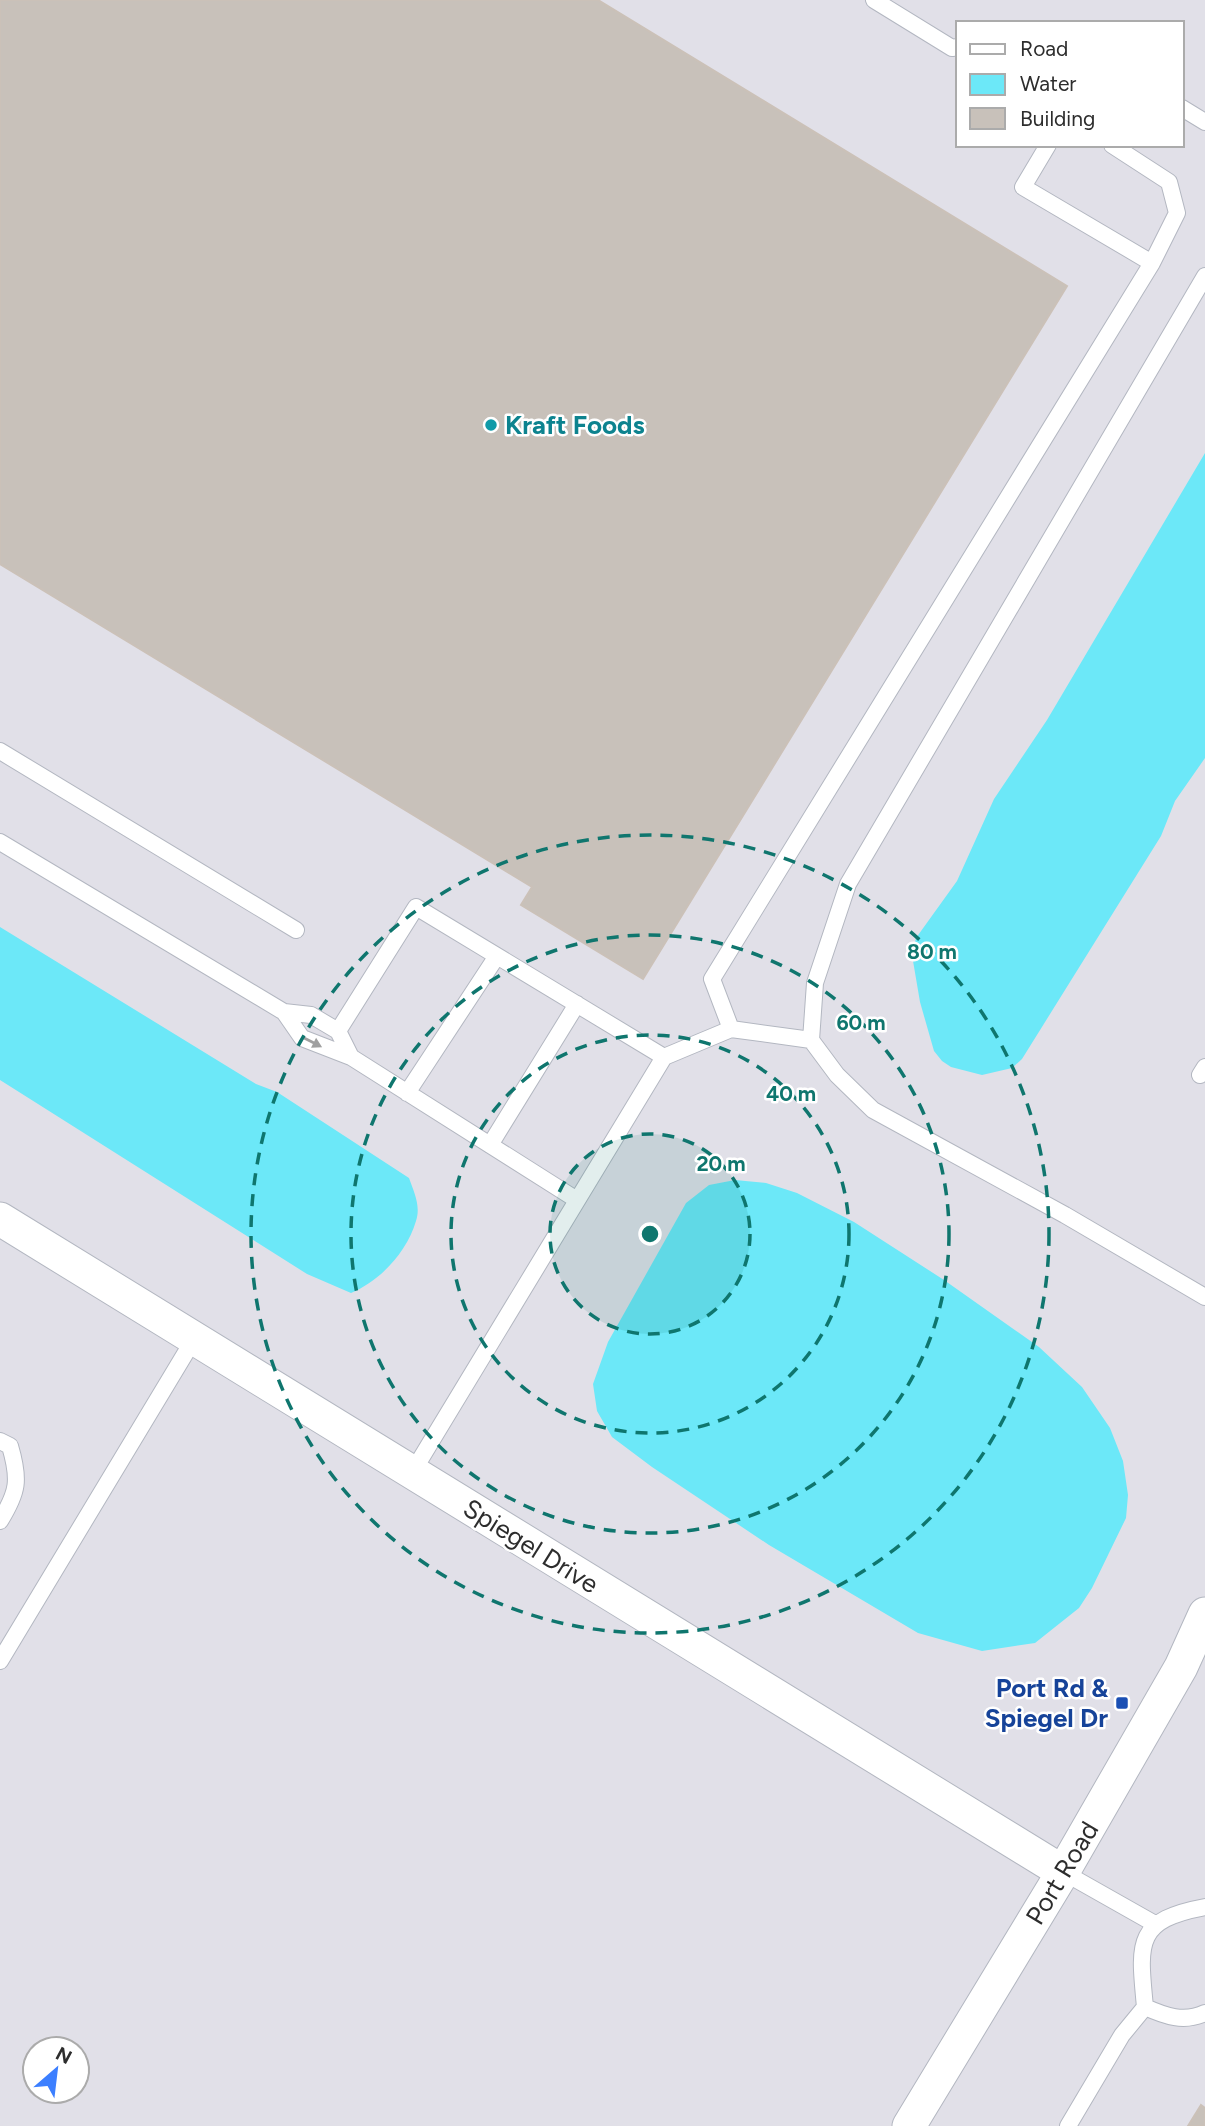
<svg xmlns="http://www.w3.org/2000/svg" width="1205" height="2126" viewBox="0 0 1205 2126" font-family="Figtree,sans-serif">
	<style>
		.industrial { fill: #e1e0e8; fill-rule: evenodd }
		.water { fill: #6ce8f8 }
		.building { fill: #c8c1ba; stroke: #cbc1b8; stroke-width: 2 }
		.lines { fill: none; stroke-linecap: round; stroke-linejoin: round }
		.service-casing { stroke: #b3b7c1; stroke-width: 18 }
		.minor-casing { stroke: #b3b7c1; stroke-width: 35 }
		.service { stroke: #fff; stroke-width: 16 }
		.minor { stroke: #fff; stroke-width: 33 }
		.oneway { fill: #a0a0a0 }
		.ring { fill: none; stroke: #0f766e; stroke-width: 3.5; stroke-dasharray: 12 9 }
		.culture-dot { fill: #0f9aa8; stroke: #fff; stroke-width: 2.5 }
		.transit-dot { fill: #1a4fb4; stroke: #fff; stroke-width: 2.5 }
		.labels { text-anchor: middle; stroke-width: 5; stroke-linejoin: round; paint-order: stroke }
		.culture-label { font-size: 26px; font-weight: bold; fill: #0d838f; stroke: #fff; text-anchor: start }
		.street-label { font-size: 26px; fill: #2d2d2d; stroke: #fff }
		.transit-label { font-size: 26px; font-weight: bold; fill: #164399; stroke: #fff; text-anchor: end }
		.centre { fill: #0f766e; stroke: #fff; stroke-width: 3.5 }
		.ring-label { font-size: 21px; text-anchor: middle; font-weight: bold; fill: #0f766e; stroke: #fff; stroke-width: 5; stroke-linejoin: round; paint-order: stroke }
	</style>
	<rect width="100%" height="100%" fill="#efe6df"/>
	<!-- industrial -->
	<path class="industrial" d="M0,0h1205v2126h-1205zM958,23h224v122h-224zM35,2049h42v42h-42z"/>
	<!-- water -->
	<path class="water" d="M1205,453v305l-30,43 -14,35 -139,223 -10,9 -30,7 -31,-8 -9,-6 -8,-10 -14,-49 -8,-47 4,-17 41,-57 37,-82 53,-79z
		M0,927l256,157 21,8 132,86c5,14 12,28 7,43 -9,31 -36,60 -65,72l-44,-19 -307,-194z
		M735,1180l31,3 31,10 57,29 90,58 95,67 43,40 28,41 13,33 5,34 -2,23 -34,70 -13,20 -44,35 -53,8 -64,-18 -149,-88 -117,-78 -40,-30 -15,-26 -4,-27 15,-42 78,-139 23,-18z"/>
	<!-- building -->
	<path class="building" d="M0,0h598l469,286 -424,693 -122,-74 11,-18 -532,-323z
		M1201,2105l4,3v18h-17z"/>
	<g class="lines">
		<!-- service casing -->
		<g class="service-casing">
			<path id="service" d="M874,0l78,48 6,-1
				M1182,108l23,14
				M1048,145l-25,42 129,76
				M1205,276l-357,608 -33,99 -4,57 26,35 36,35 192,105 140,82
				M0,751l296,179
				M0,842l284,170 27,3 27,16
				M284,1012l18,26 49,19
				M731,1029l80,11
				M1200,1075l5,-8
				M407,1093l90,-137
				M490,1145l87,-141
				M577,1200l-226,-143 -13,-26 78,-124 248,150
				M0,1441l10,5c10,34 8,46 -10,75
				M412,1473l252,-416 67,-28 -19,-50 440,-716 25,-50 -8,-31 -57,-37
				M0,1661l194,-322
				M1063,1872l92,52
				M1145,2007c-6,-63 -11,-87 60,-100
				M1068,2126l54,-91 23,-28c20,9 39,16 60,6"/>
		</g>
		<!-- minor casing -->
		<g class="minor-casing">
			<path id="minor" d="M0,1219l1063,653
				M909,2126l154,-254 118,-205 24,-53"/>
		</g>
		<!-- service -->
		<use href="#service" class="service"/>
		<!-- minor -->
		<use href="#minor" class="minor"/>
	</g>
	<!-- one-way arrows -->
	<defs><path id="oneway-solid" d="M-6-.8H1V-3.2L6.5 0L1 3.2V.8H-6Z" transform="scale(1.75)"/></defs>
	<use class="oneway" href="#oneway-solid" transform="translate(312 1042) rotate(27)"/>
	<!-- distance rings -->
	<circle cx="650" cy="1234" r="100" fill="#0f766e" fill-opacity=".12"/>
	<g class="ring">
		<circle cx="650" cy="1234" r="100"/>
		<circle cx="650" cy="1234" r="199"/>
		<circle cx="650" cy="1234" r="299"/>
		<circle cx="650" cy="1234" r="399"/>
	</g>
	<!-- markers -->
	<circle class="culture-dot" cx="491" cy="425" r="7"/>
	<rect class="transit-dot" x="1115" y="1696" width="14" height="14" rx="3.5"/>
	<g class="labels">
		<!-- culture labels -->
		<g class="culture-label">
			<text x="505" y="434">Kraft Foods</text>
		</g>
		<!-- street labels -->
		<g class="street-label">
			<text transform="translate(531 1546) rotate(32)" y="9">Spiegel Drive</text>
			<text transform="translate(1062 1873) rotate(-59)" y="9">Port Road</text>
		</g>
		<!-- transit labels -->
		<g class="transit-label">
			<text x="1108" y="1697">Port Rd &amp;<tspan x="1108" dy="30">Spiegel Dr</tspan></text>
		</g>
	</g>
	<circle cx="650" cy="1234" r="10" class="centre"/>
	<g class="ring-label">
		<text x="932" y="959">80 m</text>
		<text x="861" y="1030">60 m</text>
		<text x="791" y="1101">40 m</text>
		<text x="721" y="1171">20 m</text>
	</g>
	<!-- legend -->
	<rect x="956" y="21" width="228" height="126" fill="#ffffff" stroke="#ababab" stroke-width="2"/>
	<rect x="970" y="44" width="35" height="10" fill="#ffffff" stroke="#ababab" stroke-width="2"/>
	<text x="1020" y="56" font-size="21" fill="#2d2d2d">Road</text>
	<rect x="970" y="74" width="35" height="21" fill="#6ce8f8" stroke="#ababab" stroke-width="2"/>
	<text x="1020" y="91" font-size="21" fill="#2d2d2d">Water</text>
	<rect x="970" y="108" width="35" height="21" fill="#c8c1ba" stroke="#ababab" stroke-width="2"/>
	<text x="1020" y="126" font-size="21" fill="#2d2d2d">Building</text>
	<!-- north arrow -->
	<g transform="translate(56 2070) rotate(28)"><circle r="33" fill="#ffffff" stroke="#ababab" stroke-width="2"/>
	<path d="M0-5L12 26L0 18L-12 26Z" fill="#3c7fff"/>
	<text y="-10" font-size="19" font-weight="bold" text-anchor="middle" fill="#2d2d2d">N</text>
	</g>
</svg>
